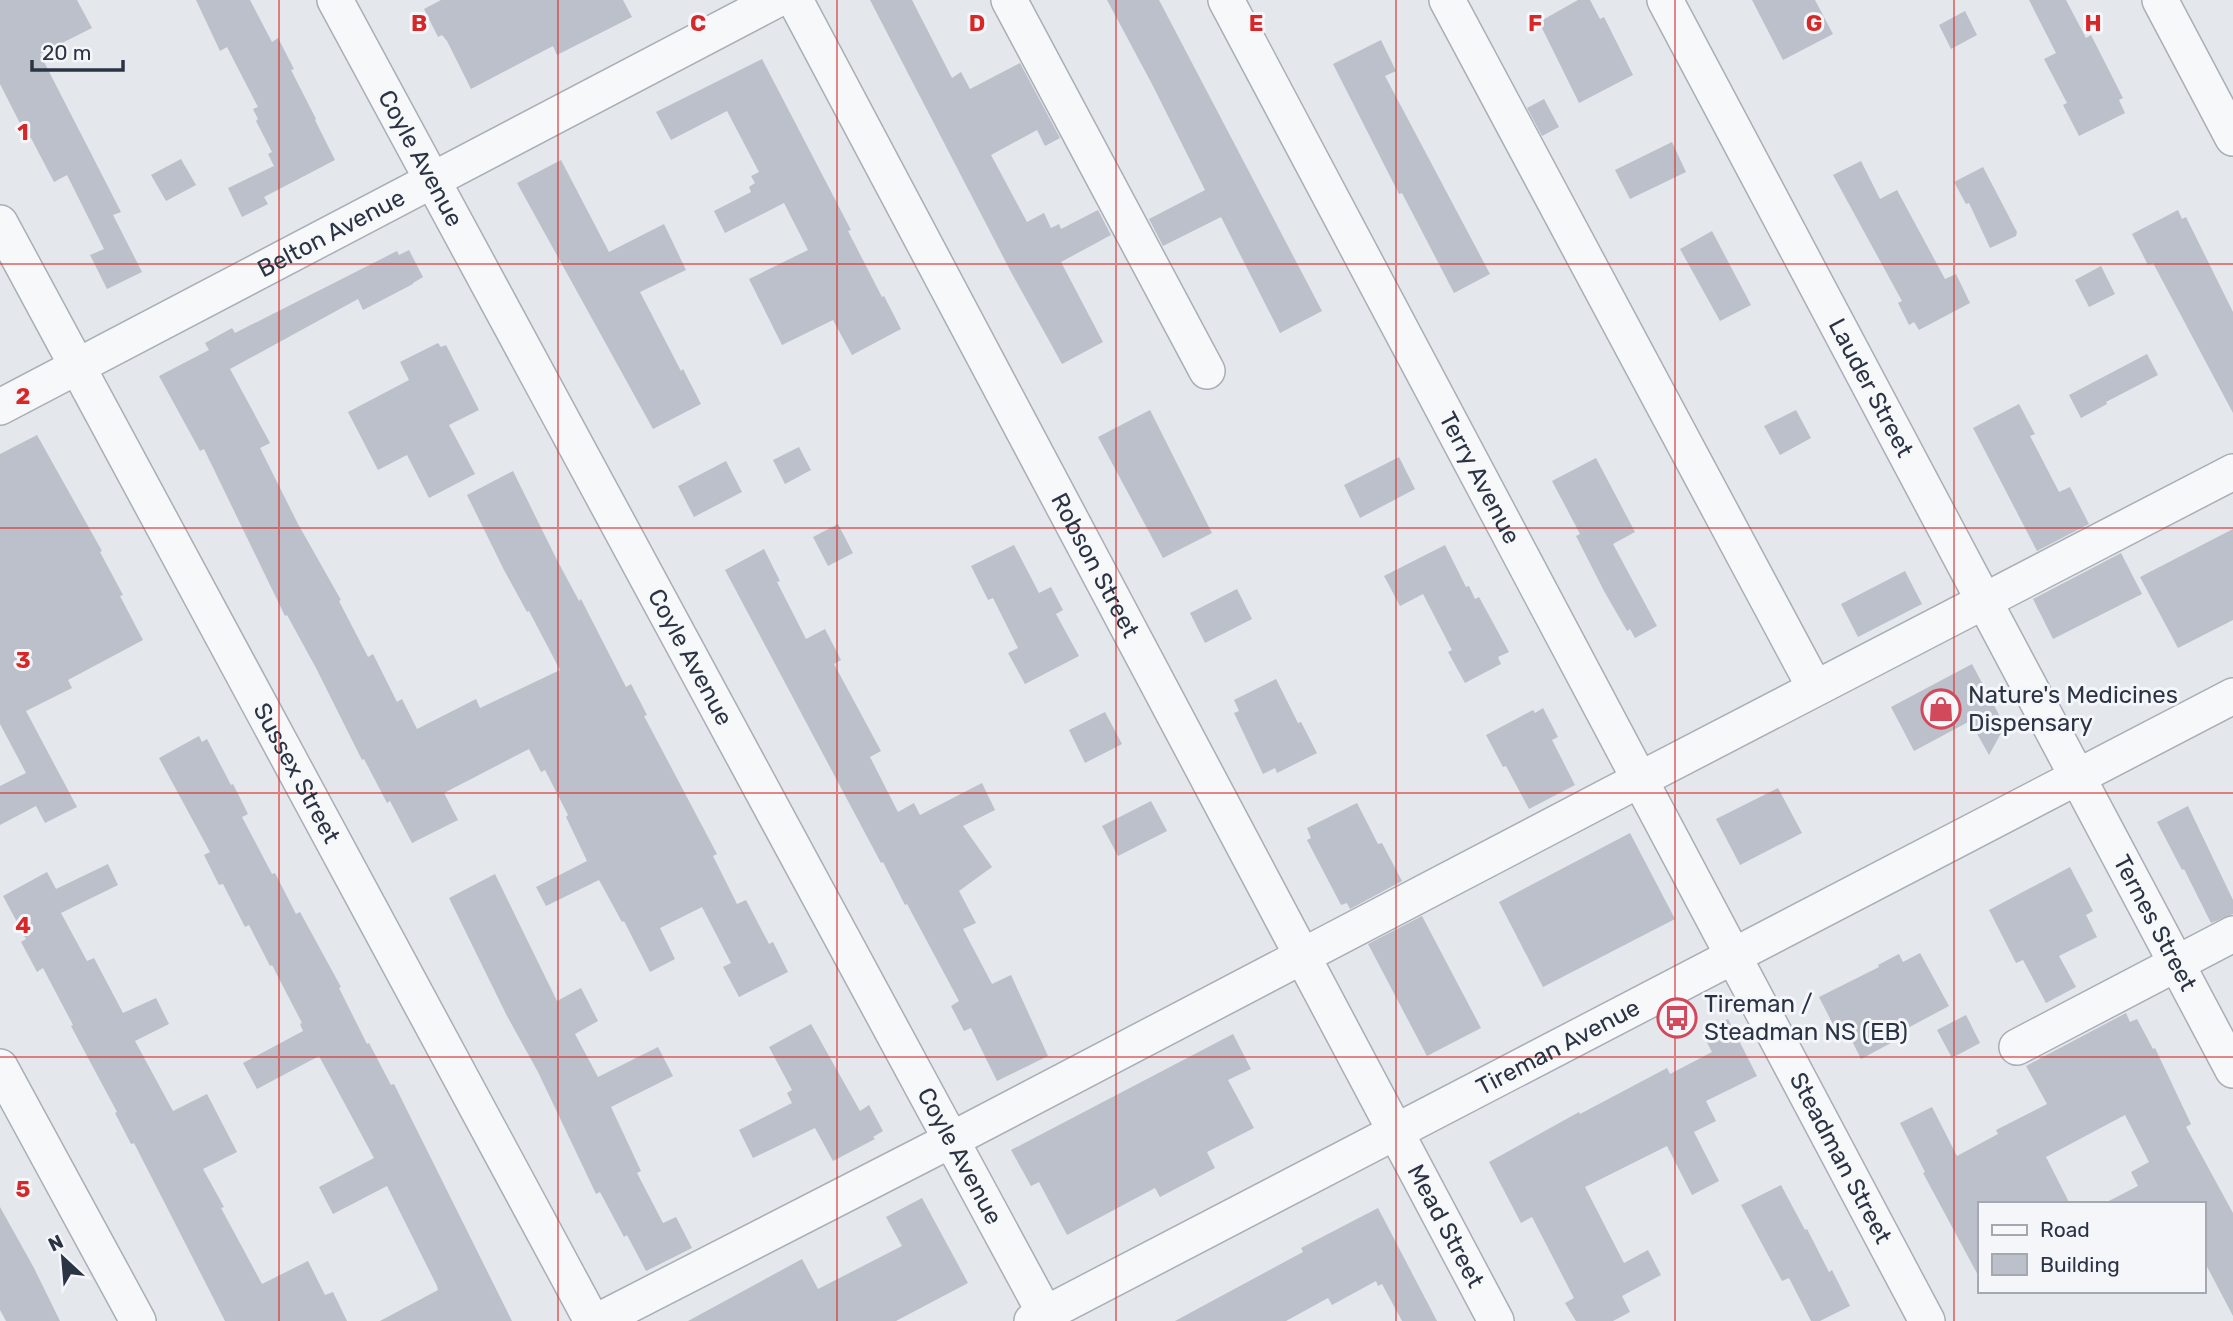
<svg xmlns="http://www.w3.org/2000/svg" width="2233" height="1321" viewBox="0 0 2233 1321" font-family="Rubik,sans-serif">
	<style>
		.building { fill: #bbc0ca }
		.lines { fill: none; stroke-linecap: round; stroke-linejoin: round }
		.minor-casing { stroke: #a9aeb7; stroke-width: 38 }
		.minor { stroke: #f7f8fa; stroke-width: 35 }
		.grid { fill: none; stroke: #d62828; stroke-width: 2; stroke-opacity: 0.55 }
		.labels { text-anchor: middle; stroke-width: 6; stroke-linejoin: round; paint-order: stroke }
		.street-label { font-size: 24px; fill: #2b3445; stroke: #f4f6f9 }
		.poi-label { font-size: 24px; fill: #2b3445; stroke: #f4f6f9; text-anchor: start }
		.grid-label { font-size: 23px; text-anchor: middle; font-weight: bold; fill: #d62828; stroke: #f4f6f9; stroke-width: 6; stroke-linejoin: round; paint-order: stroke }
	</style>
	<rect width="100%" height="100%" fill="#e4e7ec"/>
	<!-- building -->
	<path class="building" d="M0,0h77l15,28 -52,26 81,158 -8,3 29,57 -35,17 -17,-34 14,-6 -37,-74 -13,7 -23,-44 -3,1 -28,-55z
		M196,0h54l22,42 6,-4 16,31 -3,1 25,49 -1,1 20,40 -71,37 4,7 -26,13 -14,-29 46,-22 -6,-12 4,-2 -16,-31 2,-2 -5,-10 5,-2 -31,-60 -7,4z
		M441,0h182l9,17 -75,38 -4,-9 -82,43 -24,-48 -5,-6 -4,2 -14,-28z
		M870,0h42l40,78 9,-6 9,17 50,-26 40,75 -15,8 -8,-16 -46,25 36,67 17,-9 7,15 8,-4 2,5 37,-19 13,25 -50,27 42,80 -41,22 -51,-92z
		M1107,0h52l163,311 -42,22 -59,-116 -58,29 -14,-27 56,-29 -52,-104z
		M1578,0h12l10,19 4,-2 29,58 -54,28 -40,-81z
		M1752,0h63l18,34 -50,26z
		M2029,0h37l20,38 5,-3 32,63 -4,2 6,13 -46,23 -16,-31 4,-2 -23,-44 12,-6z
		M1965,11l12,24 -26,14 -12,-24z
		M1381,40l15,31 -11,5 105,198 -36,19 -52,-100 -3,1 -66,-130z
		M762,59l89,171 -3,1 34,66 2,-1 17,33 -49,26 -19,-35 -51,25 -33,-66 59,-29 -24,-47 -59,30 -11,-22 37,-19 -2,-5 6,-4 -4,-7 8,-4 -32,-61 -56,29 -15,-28z
		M1544,99l15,28 -17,9 -15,-28z
		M1672,142l14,30 -56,27 -15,-29z
		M181,159l15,26 -30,16 -15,-26z
		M561,160l48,92 55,-28 22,46 -46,22 41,79 2,-2 18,35 -48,25 -136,-246z
		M1861,161l19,38 17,-9 48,89 11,-5 14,29 -51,27 -5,-8 -5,3 -11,-22 4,-2 -69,-126z
		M1983,167l34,65 -1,4 -26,12 -21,-45 -3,1 -12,-22z
		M2178,210l4,9 4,-2 47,95v101l-80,-150 -5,2 -16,-31z
		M1712,231l39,74 -31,16 -40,-72z
		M409,250l14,27 -10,6v1l-50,26 -5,-11 -128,70 40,74 -10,5 38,76 43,76 -2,1 29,56 5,-3 24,48 5,-3 15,30 59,-30 4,9 80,-38 -31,-59 -2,1 -23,-42 -37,-75 46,-24 43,87 23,43 2,-2 45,88 5,-3 16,31 -3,1 73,138 -4,2 24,48 9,-4 23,44 4,-2 15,30 -49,25 -16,-30 8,-4 -29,-56 -42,21 15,31 -25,13 -26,-51 -2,1 -23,-42 -53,26 -10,-19 51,-26 -21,-44 2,-2 -23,-45 -4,2 -12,-23 -85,44 14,27 -46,23 -22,-42 -3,2 -23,-44 -2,1 -46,-92 -29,-53 -2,1 -81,-167 -4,2 -41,-75 50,-26 -4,-7 27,-15 3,5 162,-82 2,4z
		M2101,266l14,28 -26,13 -14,-27z
		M438,343l3,4 5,-2 33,65 -30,15 26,49 -46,24 -22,-43 -29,15 -30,-58 61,-32 -9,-18z
		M2147,354l11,21 -52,27 1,2 -26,14 -12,-23z
		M2019,404l16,30 -5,2 29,56 11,-5 19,37 -52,27 -64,-123z
		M1150,410l62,123 -49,25 -65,-121z
		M1796,410l15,28 -31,17 -16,-29z
		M37,435l65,116 -2,1 23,43 -3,1 23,44 -75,40 4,8 -46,23 51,96 -32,16 -9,-17 -36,19v-39l26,-13 -26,-49v-270z
		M799,447l12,23 -26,14 -12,-24z
		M1399,457l16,32 -55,29 -16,-33z
		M1596,458l39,74 -22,12 44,82 -22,12 -5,-9 -3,2 -23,-40 -28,-55 4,-2 -28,-53z
		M726,461l16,31 -48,25 -16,-31z
		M838,524l15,29 -25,13 -15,-29z
		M2233,529v91l-55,28 -38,-71z
		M1014,545l25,48 12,-6 12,23 -7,4 23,42 -54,28 -17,-31 10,-5 -25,-50 -5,2 -17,-34z
		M1445,545l21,42 3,-1 6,13 4,-2 30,55 -11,5 3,7 -36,19 -17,-31 4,-2 -29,-56 -23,12 -16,-30z
		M764,549l16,32 -3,1 29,57 19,-10 16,31 -7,4 47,87 -11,6 28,55 16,-9 6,12 62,-32 13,27 -32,16 29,41 -33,24 17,32 -13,6 29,55 19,-9 37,81 -51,25 -26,-53 -7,3 -13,-25 8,-5 -52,-97 -2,1 -22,-43 -2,1 -156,-293z
		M2121,553l21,41 -89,45 -20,-40z
		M1905,571l17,33 -64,33 -17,-33z
		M1237,589l15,30 -47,24 -15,-30z
		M1972,664l33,62 -16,29 -19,-34 -56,30 -23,-44z
		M1276,679l22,44 3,-1 16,31 -40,20 -2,-5 -12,6 -29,-61 5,-2 -5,-11z
		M1543,708l15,29 -6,3 23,45 -46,24 -23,-43 -3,1 -17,-32 47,-25 2,3z
		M1105,712l17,32 -37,19 -16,-33z
		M199,736l3,6 5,-3 24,46 2,-1 15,30 -6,3 30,57 3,-1 21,41 4,-2 41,75 -2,1 28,56 2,-1 22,42 3,-1 118,237h-132l58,-31 -1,-4 -50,-100 -54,28 -14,-27 55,-29 -55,-102 -62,33 -14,-26 60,-32 -3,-7 2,-1 -30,-58 -2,1 -21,-41 -4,2 -22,-43 -4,1 -15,-30 6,-3 -51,-94z
		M1778,788l24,45 -62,32 -24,-46z
		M1151,801l16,30 -49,25 -16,-30z
		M1357,803l21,41 4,-1 20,38 -52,28 -3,-6 -6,2 -34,-65 4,-2 -4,-10z
		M2188,806l45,94v14l-22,9 -27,-54 -2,1 -25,-48z
		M1630,833l45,86 -132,68 -44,-85z
		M108,864l10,21 -57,28 26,48 7,-3 29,55 33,-15 13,26 -34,17 38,70 34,-17 30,58 -34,17 21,38 -3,1 41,76 46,-23 17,34 8,-3 14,29h-122l-91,-178 -3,1 -16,-31 2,-1 -46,-86 2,-1 -30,-57 -6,4 -16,-30 5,-3 -23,-43 44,-24 9,17z
		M2070,867l23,44 -7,4 11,22 -38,19 17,31 -30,16 -23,-43 -7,3 -27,-53z
		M495,874l62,127 24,-13 17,33 -23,13 23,43 60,-30 15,29 -62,31 30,64 -4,2 26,50 13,-6 16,31 -46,23 -19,-36 -3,2 -24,-45 -4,2 -58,-122 -31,-56 -58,-118z
		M1422,916l59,112 -54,28 -59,-112z
		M1920,953l29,53 -60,32 2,5 -30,16 -11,-22 -8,5 -23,-45 60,-30 -1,-2 21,-11 4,8z
		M2126,1013l4,9 7,-3 16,30 2,-1 36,76 -5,3 47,86v103l-30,-57v-55h-100l35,-18 -7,-14 18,-10 -24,-47 -79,42 24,47h-91v73l-56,-104 2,-1 -25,-49 32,-16 25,49 41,-22 -2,-4 51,-26 -21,-38z
		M1966,1015l14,28 -28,15 -15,-28z
		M1728,1019l29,57 -51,25 10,20 -22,11 25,49 -27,14 -25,-49 -82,41 39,76 24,-13 13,25 -39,21 8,16 -17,9h-37l-11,-18 9,-5 -42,-81 -11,6 -32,-61 90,-50 1,2 87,-46 3,6 42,-22 -10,-19z
		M811,1024l49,87 9,-6 14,26 -10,6 2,2 -42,22 -18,-33 -62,30 -14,-28 53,-27 -5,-10 5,-3 -23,-43z
		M1233,1034l18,35 -23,11 26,48 -47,24 8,16 -55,29 -5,-9 -88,47 -28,-53 -8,4 -20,-36z
		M1781,1185l24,45 2,-1 22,43 3,-2 18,36 -30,15h-9l-22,-43 -7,3 -41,-76z
		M922,1198l46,85 -72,38h-208l114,-62 16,30 84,-43 -16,-29z
		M0,1207l34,61 26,53h-54l-6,-11z
		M1378,1208l59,113h-35l-20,-37 -4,2 -2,-5 -44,24 -4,-7 -42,23h-111l128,-69 -2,-4z"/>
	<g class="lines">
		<!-- minor casing -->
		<g class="minor-casing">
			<g id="minor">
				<path id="s1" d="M335,0l714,1321"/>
				<path id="s2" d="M795,0l701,1321"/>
				<path d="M1009,0l198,371"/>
				<path id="s3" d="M1226,0l701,1321"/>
				<path d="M1447,0l368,688"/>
				<path id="s4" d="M1665,0l568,1070"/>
				<path d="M2160,0l73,138"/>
				<path id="s5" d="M0,223l592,1098"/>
				<path id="s6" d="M0,407l776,-407"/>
				<path d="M2017,1047l216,-113"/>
				<path d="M0,1067l138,254"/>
				<path d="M598,1321l353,-181 688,-360 594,-308"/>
				<path id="s7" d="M1032,1321l1201,-625"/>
			</g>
		</g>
		<!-- minor -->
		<use href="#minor" class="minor"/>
	</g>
	<!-- grid -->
	<path class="grid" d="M279,0v1321M558,0v1321M837,0v1321M1116,0v1321M1396,0v1321M1675,0v1321M1954,0v1321M0,264h2233M0,528h2233M0,793h2233M0,1057h2233"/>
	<!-- icons -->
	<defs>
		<g id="shop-ring" transform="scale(2.0125)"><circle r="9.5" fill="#f4f6f9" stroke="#d1495b" stroke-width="1.5"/><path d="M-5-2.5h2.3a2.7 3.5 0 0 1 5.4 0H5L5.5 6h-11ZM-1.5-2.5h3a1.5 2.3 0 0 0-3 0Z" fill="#d1495b"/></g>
		<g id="bus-ring" transform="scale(2.0125)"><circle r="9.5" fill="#f4f6f9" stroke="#d1495b" stroke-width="1.5"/><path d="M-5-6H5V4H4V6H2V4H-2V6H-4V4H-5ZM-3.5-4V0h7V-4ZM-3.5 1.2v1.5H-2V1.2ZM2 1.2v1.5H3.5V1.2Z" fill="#d1495b"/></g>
	</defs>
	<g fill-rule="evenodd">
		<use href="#shop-ring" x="1941" y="709"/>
		<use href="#bus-ring" x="1677" y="1018"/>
	</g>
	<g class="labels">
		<!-- street labels -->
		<g class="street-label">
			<text dy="8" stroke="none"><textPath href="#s1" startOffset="180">Coyle Avenue</textPath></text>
			<text dy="8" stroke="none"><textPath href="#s6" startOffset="374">Belton Avenue</textPath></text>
			<text dy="8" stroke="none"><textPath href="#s4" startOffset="439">Lauder Street</textPath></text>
			<text dy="8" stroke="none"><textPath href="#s3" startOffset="541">Terry Avenue</textPath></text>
			<text dy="8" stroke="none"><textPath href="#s2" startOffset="640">Robson Street</textPath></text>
			<text dy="8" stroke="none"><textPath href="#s1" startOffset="747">Coyle Avenue</textPath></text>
			<text dy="8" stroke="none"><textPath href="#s5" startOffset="625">Sussex Street</textPath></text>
			<text dy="8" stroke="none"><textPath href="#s4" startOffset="1045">Ternes Street</textPath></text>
			<text dy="8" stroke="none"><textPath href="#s7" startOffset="593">Tireman Avenue</textPath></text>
			<text dy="8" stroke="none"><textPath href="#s1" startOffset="1314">Coyle Avenue</textPath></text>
			<text dy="8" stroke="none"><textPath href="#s3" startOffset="1311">Steadman Street</textPath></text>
			<text dy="8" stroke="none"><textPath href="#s2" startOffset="1388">Mead Street</textPath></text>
		</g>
		<!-- poi labels -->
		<g class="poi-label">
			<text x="1968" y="703">Nature's Medicines<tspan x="1968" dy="28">Dispensary</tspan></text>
			<text x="1704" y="1012">Tireman /<tspan x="1704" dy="28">Steadman NS (EB)</tspan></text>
		</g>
	</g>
	<g class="grid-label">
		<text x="419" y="31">B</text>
		<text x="698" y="31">C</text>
		<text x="977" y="31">D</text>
		<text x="1256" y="31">E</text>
		<text x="1535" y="31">F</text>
		<text x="1814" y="31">G</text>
		<text x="2093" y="31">H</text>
		<text x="23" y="140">1</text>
		<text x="23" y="404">2</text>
		<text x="23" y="668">3</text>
		<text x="23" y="933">4</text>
		<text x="23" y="1197">5</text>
	</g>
	<!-- legend -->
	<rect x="1978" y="1202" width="228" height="91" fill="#f4f6f9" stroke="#a4a8b1" stroke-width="2"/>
	<rect x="1992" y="1225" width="35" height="10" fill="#f7f8fa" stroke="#a4a8b1" stroke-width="2"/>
	<text x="2040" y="1237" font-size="21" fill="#2b3445">Road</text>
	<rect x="1992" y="1254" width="35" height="21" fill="#bbc0ca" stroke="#a4a8b1" stroke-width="2"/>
	<text x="2040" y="1272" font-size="21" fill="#2b3445">Building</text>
	<!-- north arrow -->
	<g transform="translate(63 1258) rotate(334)" stroke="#f4f6f9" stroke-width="5" paint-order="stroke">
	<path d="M0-5L12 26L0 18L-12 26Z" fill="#2b3445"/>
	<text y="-10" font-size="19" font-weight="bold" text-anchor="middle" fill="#2b3445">N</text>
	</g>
	<!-- scale -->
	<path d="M32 60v10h91v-10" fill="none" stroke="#2b3445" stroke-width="3.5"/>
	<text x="42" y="60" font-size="21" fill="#2b3445" stroke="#f4f6f9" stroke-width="5" paint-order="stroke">20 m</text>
</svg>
